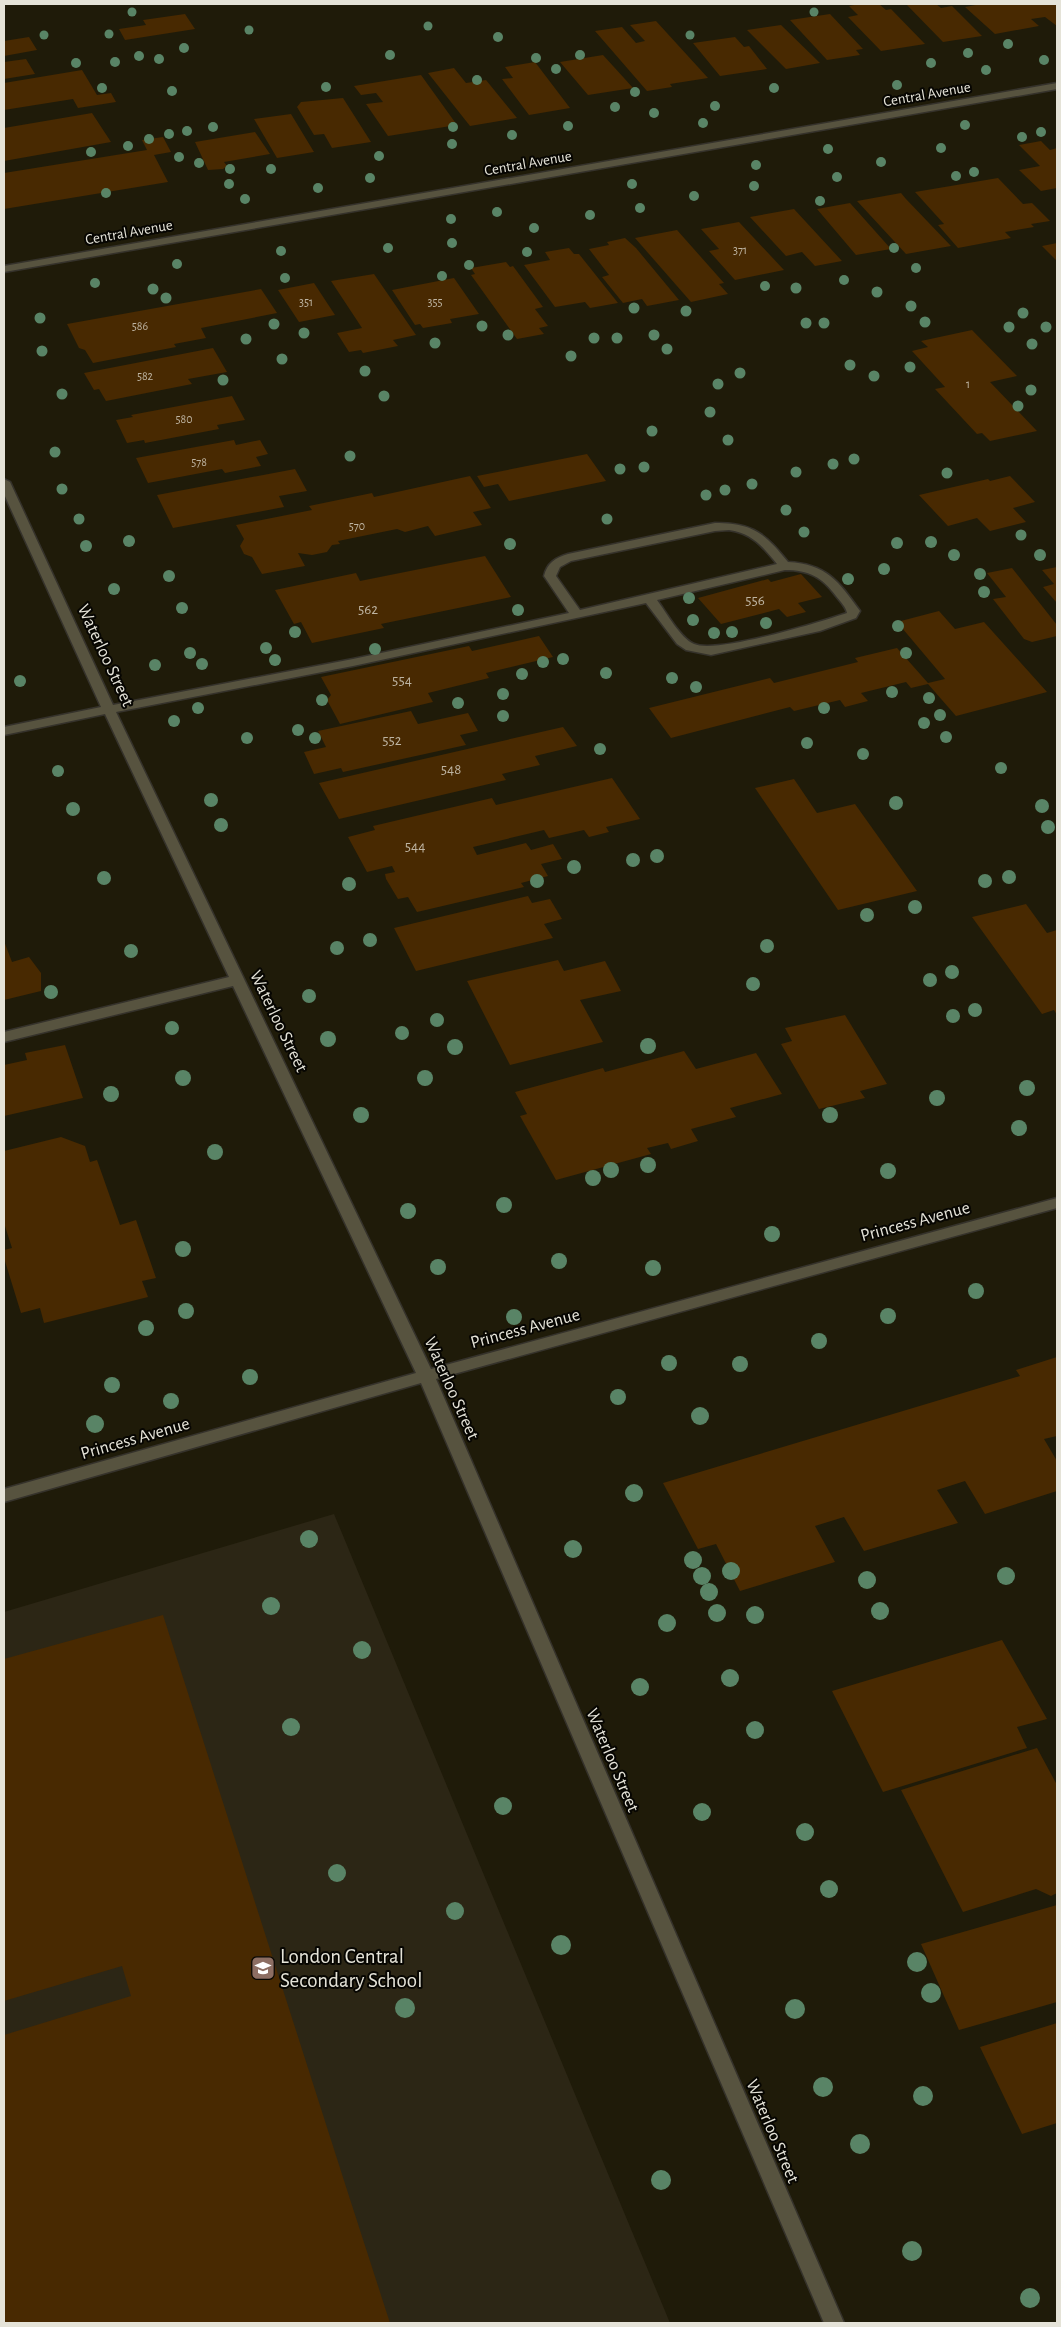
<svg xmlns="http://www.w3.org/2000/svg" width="1061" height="2327" viewBox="0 0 1061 2327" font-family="'Alegreya Sans',sans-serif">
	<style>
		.education { fill: #2c2615 }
		.building { fill: #482901 }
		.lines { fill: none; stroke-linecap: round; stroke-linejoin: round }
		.minor-casing { stroke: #35322b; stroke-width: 3 }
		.minor { fill: #57533f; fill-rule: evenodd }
		.tree { fill: #598466 }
		.labels { text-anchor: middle; stroke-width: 4; stroke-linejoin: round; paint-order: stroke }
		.far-number-label { font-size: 12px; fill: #beb4a2 }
		.far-street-label { font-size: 15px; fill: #e5e3d8; stroke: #070602 }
		.number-label { font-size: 15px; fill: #beb4a2 }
		.street-label { font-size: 18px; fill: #e5e3d8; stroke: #070602 }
		.near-poi-label { font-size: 21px; fill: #e5e3d8; stroke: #070602; text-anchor: start }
	</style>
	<rect width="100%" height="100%" fill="#1f1b09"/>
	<!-- education -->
	<path class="education" d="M334,1514l336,809h-666v-711z"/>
	<!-- building -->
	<path class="building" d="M859,4h20l7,6 5,-1 34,35 -44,7 -33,-34 10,-2 -9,-9z
		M906,4h30l5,4 11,-2 30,30 -39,6z
		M981,4h76v22l-12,-9 -14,2 8,7 -44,8 -30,-27z
		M185,14l10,15 -70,11 -6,-11 27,-4 -3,-5z
		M830,14l33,35 -7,1 4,5 -33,5 -37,-40z
		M656,21l52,57 -38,6 2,3 -25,4 -52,-60 27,-4 14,16 9,-2 -15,-16z
		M781,25l39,38 -34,6 -39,-39z
		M29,37l8,13 -33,6v-15z
		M735,37l9,10 5,-1 18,23 -47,7 -27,-33z
		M603,55l21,23 9,10 -45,7 -28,-33z
		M26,59l9,15 -31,5v-17z
		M535,62l35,46 -41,7 -27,-36 11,-1 -8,-11z
		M454,68l12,15 20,-3 31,38 -47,8 -42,-53z
		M82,70l15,25 14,-2 5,9 -38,6 -5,-9 -69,11v-27z
		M421,75l36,50 -69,11 -22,-32 17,-2 -7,-9 -15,2 -7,-9z
		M343,98l28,44 -39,6 -8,-14 -10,1 -17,-28 4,-5z
		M92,113l19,29 -107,19v-33z
		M291,114l23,38 -37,6 -23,-39z
		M255,132l15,22 -46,8 3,4 -4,3 -15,1 -13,-28z
		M163,137l8,15 -17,3 14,27 -164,27v-36l143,-23 -5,-10z
		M1041,141l9,9 7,-2v40l-16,3 -22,-21 21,-4 -21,-21z
		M998,178l25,26 9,-1 18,18 -19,3 3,3 -29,5 6,6 -53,10 -20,-23 6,-1 -29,-32z
		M901,193l5,6 45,47 -45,8 -49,-53z
		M850,203l41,46 -35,6 -39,-46z
		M794,209l48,52 -27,5 -13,-14 -16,4 -36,-39z
		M739,222l45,48 -49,10 -26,-29 10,-2 -18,-20z
		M677,230l47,53 -5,1 9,10 -37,8 -56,-64z
		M625,238l11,10 43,52 -32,6 -5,-7 -19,4 -21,-26 7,-2 -20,-26 20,-4 -2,-3z
		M1057,243v18l-15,-15z
		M569,248l5,6h5l39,49 -28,5 -5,-6 -30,5 -31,-42 26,-5 -5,-8z
		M506,262l4,5 3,-1 30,41 -8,2 13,17 -9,2 5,6 -27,5 -46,-64 4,-1 -4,-6z
		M374,274l42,61 -23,5 5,6 -35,7 -2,-3 -12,2 -12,-19 25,-5 -31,-47z
		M454,278l25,36 -29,5 2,4 -29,5 -3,-4 -5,1 -23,-35z
		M314,283l21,32 -36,7 -21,-32z
		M261,289l16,24 -76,15 5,10 -32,6 2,3 -83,16 -8,-13 -6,-2 -12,-24z
		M972,330l45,46 -27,6 47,49 -47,10 -8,-8 -5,1 -42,-45 10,-2 -33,-36 16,-4 -7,-6z
		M213,348l14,24 -39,7 4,5 -86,17 -7,-12 -5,1 -10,-17z
		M232,396l13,24 -28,5 2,4 -74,14 -1,-3 -17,3 -11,-23 17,-3 -2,-2z
		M234,440l2,5 24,-5 8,14 -12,3 5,9 -36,7 -3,-4 -74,14 -12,-25z
		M587,454l19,27 -97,20 -11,-17 -14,3 -7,-11z
		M295,469l12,22 -28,5 5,11 -111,21 -16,-33z
		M470,476l21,32 -18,4 9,13 -47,11 -7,-10 -23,6 -8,-3 -59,12 2,3 -8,1 -5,7 -15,3 -14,-2 7,13 -43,8 -10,-17 -8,-3 -4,-8 4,-7 -8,-14 76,-15 -3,-4 63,-13 2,4z
		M1010,476l25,26 -22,6 13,14 -36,9 -13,-13 -29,8 -29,-31 69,-16 2,2z
		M485,556l26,41 -130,27 3,4 -72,15 -11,-21 -7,2 -19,-34 81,-17 4,8z
		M1057,567v36l-14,-16 11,-3 -12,-14z
		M1012,568l45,57v11l-25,6 -8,-3 -31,-40 13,-2 -19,-24z
		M801,574l21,23 -24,6 8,9 -19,5 -8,-8 -58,15 -23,-26 70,-19 3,3z
		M939,611l16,18 29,-7 63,70 -91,24 -28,-32 -17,4 -5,-6 -45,11 7,8 -23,6 -5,-7 -46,11 -4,-4 -119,31 -22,-30 121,-30 4,5 84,-21 -3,-4 42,-10 31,35 17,-4 -48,-57z
		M539,636l14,21 -67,16 3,5 -61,15 5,9 -93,22 -13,-24 4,-5 -10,-18 148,-31 3,5z
		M411,711l7,13 50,-11 10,18 -18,4 6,10 -123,27 -2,-4 -27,6 -10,-22 22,-5 -8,-16z
		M563,727l14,19 -42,10 5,9 -38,9 4,6 -167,39 -20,-36z
		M612,778l28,41 -34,8 3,5 -20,5 -5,-7 -35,8 -5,-8 -71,17 4,8 49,-12 5,7 22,-6 9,15 -21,5 7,12 -27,7 3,4 -107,25 -9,-15 -10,2 -12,-20 -1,-5 10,-2 -3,-6 -25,6 -19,-35 27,-7 -2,-4 119,-28 4,7z
		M794,779l23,34 38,-9 62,87 -79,19 -83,-122z
		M528,896l4,7 18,-4 12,20 -18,5 9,14 -137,33 -22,-43z
		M1026,904l21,29 10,-3v85l-3,-5 -12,4 -70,-97z
		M4,941l8,21 17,-5 12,16v18l-37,9z
		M558,960l6,11 41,-10 16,30 -41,9 23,42 -93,23 -43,-84z
		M845,1015l42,69 -27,7 5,7 -46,11 -38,-65 11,-3 -7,-13z
		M65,1045l18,53 -79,18v-51l23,-5 -2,-7z
		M684,1051l12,18 60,-16 26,41 -52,14 6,9 -45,12 7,12 -27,8 -3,-6 -21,5 4,6 -95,26 -36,-64 7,-2 -12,-22 88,-24 2,4z
		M61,1137l24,9 5,16 7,-2 23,65 16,-5 20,58 -14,3 6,16 -104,26 -4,-15 -19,5 -17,-55v-8l8,-2 -8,-25v-72z
		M1057,1357v79l-13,3 13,22v30l-72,23 -20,-33 -28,9 21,33 -94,28 -20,-34 -29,9 20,36 -95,29 -24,-47 -18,5 -35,-66 357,-107 -4,-6z
		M163,1615l185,578 42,130h-386v-288l127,-39 -9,-30 -118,35v-342z
		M1002,1640l45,79 -30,8 10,21 -144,44 -51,-101z
		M1037,1748l20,37v108l-6,3 -15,-7 -73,23 -62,-122z
		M1057,1905v97l-98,28 -38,-86z
		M1057,2023v100l-35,11 -42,-87z"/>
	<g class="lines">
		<!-- minor casing -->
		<g class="minor-casing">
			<path id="minor" d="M1057,83v6l-1053,183v-6z
				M4,479l6,3 103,223 240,-46 216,-46 -25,-37c3,-13 11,-18 24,-22l147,-31c39,0 50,11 73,39 39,2 51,20 72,49l-4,7 -36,13 -109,24 -25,-5 -9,-6 -31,-41 -293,63 -237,46 315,657 626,-171v10l-621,171 408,944h-20l-403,-940 -417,119v-13l412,-116 -183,-387 -229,56v-10l225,-55 -124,-263 -101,21v-8l97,-20 -97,-213zM729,530c23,3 34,17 48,34l-197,46 -24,-34 4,-9 11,-6 144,-30zM785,570c24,0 37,7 51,26 4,5 10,11 11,17 -27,9 -130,41 -153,31 -13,-5 -28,-32 -37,-44z"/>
		</g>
		<!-- minor -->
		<use href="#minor" class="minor"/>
	</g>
	<!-- trees -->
	<g class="tree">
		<circle cx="132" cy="12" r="4.5"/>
		<circle cx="814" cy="12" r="4.5"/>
		<circle cx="428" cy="26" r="4.5"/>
		<circle cx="249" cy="30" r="4.5"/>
		<circle cx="109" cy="34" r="4.5"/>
		<circle cx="44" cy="35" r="4.5"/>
		<circle cx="690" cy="35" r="4.5"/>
		<circle cx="498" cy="37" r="5"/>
		<circle cx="1008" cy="44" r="5"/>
		<circle cx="184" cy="48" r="5"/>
		<circle cx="968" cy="53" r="5"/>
		<circle cx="390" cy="55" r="5"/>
		<circle cx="580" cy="55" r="5"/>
		<circle cx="139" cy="56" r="5"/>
		<circle cx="536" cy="58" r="5"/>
		<circle cx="159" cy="59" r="5"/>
		<circle cx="1044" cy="60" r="5"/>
		<circle cx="115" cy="62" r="5"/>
		<circle cx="76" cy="63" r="5"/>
		<circle cx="931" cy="63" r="5"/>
		<circle cx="556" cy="69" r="5"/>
		<circle cx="986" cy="70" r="5"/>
		<circle cx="477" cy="80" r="5"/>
		<circle cx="897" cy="85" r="5"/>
		<circle cx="326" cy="87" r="5"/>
		<circle cx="102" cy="88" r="5"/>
		<circle cx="774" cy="88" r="5"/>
		<circle cx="172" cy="91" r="5"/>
		<circle cx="635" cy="92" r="5"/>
		<circle cx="715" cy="106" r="5"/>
		<circle cx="615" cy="107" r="5"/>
		<circle cx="654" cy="113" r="5"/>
		<circle cx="703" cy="123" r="5"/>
		<circle cx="965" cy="125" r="5"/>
		<circle cx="568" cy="126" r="5"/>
		<circle cx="213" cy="127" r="5"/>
		<circle cx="453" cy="127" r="5"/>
		<circle cx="187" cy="131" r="5"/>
		<circle cx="1041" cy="132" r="5"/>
		<circle cx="169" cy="134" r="5"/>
		<circle cx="512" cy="135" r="5"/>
		<circle cx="1022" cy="137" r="5"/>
		<circle cx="149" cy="139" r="5"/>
		<circle cx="452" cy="144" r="5"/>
		<circle cx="128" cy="146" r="5"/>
		<circle cx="941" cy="148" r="5"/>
		<circle cx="828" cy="149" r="5"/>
		<circle cx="91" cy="152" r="5"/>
		<circle cx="379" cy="156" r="5"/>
		<circle cx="179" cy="157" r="5"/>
		<circle cx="881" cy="162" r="5"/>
		<circle cx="199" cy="163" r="5"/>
		<circle cx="756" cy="165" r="5"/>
		<circle cx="230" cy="169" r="5"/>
		<circle cx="271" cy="169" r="5"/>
		<circle cx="974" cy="172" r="5"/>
		<circle cx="956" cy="176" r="5"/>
		<circle cx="837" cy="177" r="5"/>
		<circle cx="370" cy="178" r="5"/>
		<circle cx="229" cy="184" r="5"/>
		<circle cx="632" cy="184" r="5"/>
		<circle cx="754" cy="186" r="5"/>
		<circle cx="318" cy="188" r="5"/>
		<circle cx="106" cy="193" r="5"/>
		<circle cx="694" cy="196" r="5"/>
		<circle cx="245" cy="199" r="5"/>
		<circle cx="820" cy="201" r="5"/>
		<circle cx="640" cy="208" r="5"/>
		<circle cx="497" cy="212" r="5"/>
		<circle cx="590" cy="215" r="5"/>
		<circle cx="451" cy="219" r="5"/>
		<circle cx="534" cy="228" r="5"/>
		<circle cx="452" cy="243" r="5"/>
		<circle cx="388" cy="248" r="5"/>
		<circle cx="894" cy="248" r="5"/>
		<circle cx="281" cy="251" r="5"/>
		<circle cx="527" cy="252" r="5"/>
		<circle cx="177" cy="264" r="5"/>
		<circle cx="469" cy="265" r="5"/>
		<circle cx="916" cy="268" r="5"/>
		<circle cx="442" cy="276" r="5"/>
		<circle cx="285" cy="278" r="5"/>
		<circle cx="844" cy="280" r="5"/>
		<circle cx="95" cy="283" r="5"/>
		<circle cx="765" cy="286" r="5"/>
		<circle cx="796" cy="288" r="5.5"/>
		<circle cx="153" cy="289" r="5.5"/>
		<circle cx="877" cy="292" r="5.5"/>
		<circle cx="166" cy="298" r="5.5"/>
		<circle cx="911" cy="306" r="5.5"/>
		<circle cx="634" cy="308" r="5.5"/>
		<circle cx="686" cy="311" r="5.5"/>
		<circle cx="1023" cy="313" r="5.5"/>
		<circle cx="40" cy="318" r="5.5"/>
		<circle cx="925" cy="322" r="5.5"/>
		<circle cx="806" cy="323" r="5.5"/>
		<circle cx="824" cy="323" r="5.5"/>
		<circle cx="274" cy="324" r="5.5"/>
		<circle cx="482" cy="326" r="5.5"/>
		<circle cx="1009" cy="327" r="5.5"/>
		<circle cx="1046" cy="327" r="5.5"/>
		<circle cx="304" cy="333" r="5.5"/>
		<circle cx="508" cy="335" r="5.5"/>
		<circle cx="654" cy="335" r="5.5"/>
		<circle cx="594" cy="338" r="5.5"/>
		<circle cx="617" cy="338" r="5.5"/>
		<circle cx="246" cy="339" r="5.5"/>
		<circle cx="435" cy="343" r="5.5"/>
		<circle cx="1032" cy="344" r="5.5"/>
		<circle cx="667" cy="349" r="5.5"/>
		<circle cx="42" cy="351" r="5.5"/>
		<circle cx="571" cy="356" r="5.5"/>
		<circle cx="282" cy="359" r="5.5"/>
		<circle cx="850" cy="365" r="5.5"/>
		<circle cx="910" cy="367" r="5.5"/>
		<circle cx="365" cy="371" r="5.5"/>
		<circle cx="740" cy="373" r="5.5"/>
		<circle cx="874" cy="376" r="5.5"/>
		<circle cx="223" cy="380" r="5.5"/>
		<circle cx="718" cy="384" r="5.5"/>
		<circle cx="1031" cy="390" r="5.5"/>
		<circle cx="62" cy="394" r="5.5"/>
		<circle cx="384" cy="396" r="5.5"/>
		<circle cx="1018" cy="406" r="5.5"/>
		<circle cx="710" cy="412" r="5.5"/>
		<circle cx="652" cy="431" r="5.5"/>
		<circle cx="728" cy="440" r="5.5"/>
		<circle cx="55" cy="452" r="5.5"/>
		<circle cx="350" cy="456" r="5.5"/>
		<circle cx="854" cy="459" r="5.5"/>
		<circle cx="833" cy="464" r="5.5"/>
		<circle cx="644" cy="467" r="5.5"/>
		<circle cx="620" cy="469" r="5.5"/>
		<circle cx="796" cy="472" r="5.5"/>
		<circle cx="947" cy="473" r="5.5"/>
		<circle cx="752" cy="484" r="5.5"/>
		<circle cx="62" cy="489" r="5.5"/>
		<circle cx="725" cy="490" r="5.5"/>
		<circle cx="706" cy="495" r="5.5"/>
		<circle cx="786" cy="510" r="5.5"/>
		<circle cx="79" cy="519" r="5.5"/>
		<circle cx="607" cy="519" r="5.5"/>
		<circle cx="804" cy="532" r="5.5"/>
		<circle cx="1021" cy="535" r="5.5"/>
		<circle cx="129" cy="541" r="6"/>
		<circle cx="931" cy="542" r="6"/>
		<circle cx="897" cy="543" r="6"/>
		<circle cx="510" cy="544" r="6"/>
		<circle cx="86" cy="546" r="6"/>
		<circle cx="954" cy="555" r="6"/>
		<circle cx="1040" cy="555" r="6"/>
		<circle cx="884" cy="569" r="6"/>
		<circle cx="980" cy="574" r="6"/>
		<circle cx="169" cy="576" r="6"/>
		<circle cx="848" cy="579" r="6"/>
		<circle cx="114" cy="589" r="6"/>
		<circle cx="984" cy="592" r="6"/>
		<circle cx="689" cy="598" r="6"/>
		<circle cx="182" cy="608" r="6"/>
		<circle cx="518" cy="610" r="6"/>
		<circle cx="693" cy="620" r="6"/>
		<circle cx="766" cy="623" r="6"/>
		<circle cx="898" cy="626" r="6"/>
		<circle cx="295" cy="632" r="6"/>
		<circle cx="732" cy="632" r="6"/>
		<circle cx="714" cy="633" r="6"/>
		<circle cx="266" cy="648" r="6"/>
		<circle cx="375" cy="649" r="6"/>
		<circle cx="190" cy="653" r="6"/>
		<circle cx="906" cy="653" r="6"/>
		<circle cx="563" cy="659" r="6"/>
		<circle cx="275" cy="660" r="6"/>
		<circle cx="543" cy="662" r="6"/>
		<circle cx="202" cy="664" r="6"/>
		<circle cx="155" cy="665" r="6"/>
		<circle cx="606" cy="673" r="6"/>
		<circle cx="522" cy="674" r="6"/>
		<circle cx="672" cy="678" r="6"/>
		<circle cx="20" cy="681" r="6"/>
		<circle cx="696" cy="687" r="6"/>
		<circle cx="892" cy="692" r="6"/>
		<circle cx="503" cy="694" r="6"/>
		<circle cx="929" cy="698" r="6"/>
		<circle cx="322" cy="700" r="6"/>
		<circle cx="458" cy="703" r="6"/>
		<circle cx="198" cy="708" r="6"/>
		<circle cx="824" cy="708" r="6"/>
		<circle cx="940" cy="715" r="6"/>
		<circle cx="503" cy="716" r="6"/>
		<circle cx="174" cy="721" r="6"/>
		<circle cx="924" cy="723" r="6"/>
		<circle cx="298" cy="730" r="6"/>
		<circle cx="946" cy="737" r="6"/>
		<circle cx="247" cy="738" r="6"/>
		<circle cx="315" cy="738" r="6"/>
		<circle cx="807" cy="743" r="6"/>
		<circle cx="600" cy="749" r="6"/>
		<circle cx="863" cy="754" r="6"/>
		<circle cx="1001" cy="768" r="6"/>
		<circle cx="58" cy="771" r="6"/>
		<circle cx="211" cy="800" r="7"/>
		<circle cx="896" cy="803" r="7"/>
		<circle cx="1042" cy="806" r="7"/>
		<circle cx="73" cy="809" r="7"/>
		<circle cx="221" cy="825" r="7"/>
		<circle cx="1048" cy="827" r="7"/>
		<circle cx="657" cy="856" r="7"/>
		<circle cx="633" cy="860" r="7"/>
		<circle cx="574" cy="867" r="7"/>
		<circle cx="1009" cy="877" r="7"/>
		<circle cx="104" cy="878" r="7"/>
		<circle cx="537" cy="881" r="7"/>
		<circle cx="985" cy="881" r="7"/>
		<circle cx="349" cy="884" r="7"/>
		<circle cx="915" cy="907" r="7"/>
		<circle cx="867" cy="915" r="7"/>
		<circle cx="370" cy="940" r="7"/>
		<circle cx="767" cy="946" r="7"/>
		<circle cx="337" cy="948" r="7"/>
		<circle cx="131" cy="951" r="7"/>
		<circle cx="952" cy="972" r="7"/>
		<circle cx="930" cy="980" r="7"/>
		<circle cx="753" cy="984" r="7"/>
		<circle cx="51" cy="992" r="7"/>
		<circle cx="309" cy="996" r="7"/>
		<circle cx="975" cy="1010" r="7"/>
		<circle cx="953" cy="1016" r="7"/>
		<circle cx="437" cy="1020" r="7"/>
		<circle cx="172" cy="1028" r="7"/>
		<circle cx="402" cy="1033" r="7"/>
		<circle cx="328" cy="1039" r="8"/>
		<circle cx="648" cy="1046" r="8"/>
		<circle cx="455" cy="1047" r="8"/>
		<circle cx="183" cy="1078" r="8"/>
		<circle cx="425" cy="1078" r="8"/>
		<circle cx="1027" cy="1088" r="8"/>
		<circle cx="111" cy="1094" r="8"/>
		<circle cx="937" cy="1098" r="8"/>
		<circle cx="361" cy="1115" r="8"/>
		<circle cx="830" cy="1115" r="8"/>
		<circle cx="1019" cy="1128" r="8"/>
		<circle cx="215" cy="1152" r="8"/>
		<circle cx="648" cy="1165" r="8"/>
		<circle cx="611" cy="1170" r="8"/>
		<circle cx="888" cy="1171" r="8"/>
		<circle cx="593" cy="1178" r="8"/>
		<circle cx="504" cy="1205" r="8"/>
		<circle cx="408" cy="1211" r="8"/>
		<circle cx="772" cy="1234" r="8"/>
		<circle cx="183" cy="1249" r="8"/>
		<circle cx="559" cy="1261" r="8"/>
		<circle cx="438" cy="1267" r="8"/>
		<circle cx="653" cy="1268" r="8"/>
		<circle cx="976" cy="1291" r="8"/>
		<circle cx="186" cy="1311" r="8"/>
		<circle cx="888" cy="1316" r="8"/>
		<circle cx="514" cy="1317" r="8"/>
		<circle cx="146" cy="1328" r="8"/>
		<circle cx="819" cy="1341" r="8"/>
		<circle cx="669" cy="1363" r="8"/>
		<circle cx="740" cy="1364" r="8"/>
		<circle cx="250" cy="1377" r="8"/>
		<circle cx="112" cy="1385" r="8"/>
		<circle cx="618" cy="1397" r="8"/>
		<circle cx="171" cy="1401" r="8"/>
		<circle cx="700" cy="1416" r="9"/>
		<circle cx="95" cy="1424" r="9"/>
		<circle cx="634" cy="1493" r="9"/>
		<circle cx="309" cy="1539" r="9"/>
		<circle cx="573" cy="1549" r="9"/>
		<circle cx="693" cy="1560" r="9"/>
		<circle cx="731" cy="1571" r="9"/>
		<circle cx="702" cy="1576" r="9"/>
		<circle cx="1006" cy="1576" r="9"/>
		<circle cx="867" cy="1580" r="9"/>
		<circle cx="709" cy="1592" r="9"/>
		<circle cx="271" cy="1606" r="9"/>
		<circle cx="880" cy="1611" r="9"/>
		<circle cx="717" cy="1613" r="9"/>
		<circle cx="755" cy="1615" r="9"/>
		<circle cx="667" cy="1623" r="9"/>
		<circle cx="362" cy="1650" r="9"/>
		<circle cx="730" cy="1678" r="9"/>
		<circle cx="640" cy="1687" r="9"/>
		<circle cx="291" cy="1727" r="9"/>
		<circle cx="755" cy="1730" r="9"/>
		<circle cx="503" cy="1806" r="9"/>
		<circle cx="702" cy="1812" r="9"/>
		<circle cx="805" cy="1832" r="9"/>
		<circle cx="337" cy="1873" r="9"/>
		<circle cx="829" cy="1889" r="9"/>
		<circle cx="455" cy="1911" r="9"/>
		<circle cx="561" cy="1945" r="10"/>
		<circle cx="917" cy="1962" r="10"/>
		<circle cx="931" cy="1993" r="10"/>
		<circle cx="405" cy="2008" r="10"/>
		<circle cx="795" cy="2009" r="10"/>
		<circle cx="823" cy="2087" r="10"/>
		<circle cx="923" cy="2096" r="10"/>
		<circle cx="860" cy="2144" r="10"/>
		<circle cx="661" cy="2180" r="10"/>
		<circle cx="912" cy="2251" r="10"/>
		<circle cx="1030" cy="2298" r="10"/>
	</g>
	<!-- icons -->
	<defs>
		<g id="school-square" transform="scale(1.25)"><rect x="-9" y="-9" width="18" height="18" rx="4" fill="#8d6e63" stroke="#070602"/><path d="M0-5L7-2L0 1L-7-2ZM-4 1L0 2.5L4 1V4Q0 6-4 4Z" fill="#fff"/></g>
	</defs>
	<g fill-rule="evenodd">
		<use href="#school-square" x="263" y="1968"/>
	</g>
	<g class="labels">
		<!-- far-number labels -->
		<g class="far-number-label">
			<text x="740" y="254">371</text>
			<text x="306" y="306">351</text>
			<text x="435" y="306">355</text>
			<text x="140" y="330">586</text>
			<text x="145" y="380">582</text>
			<text x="968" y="388">1</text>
			<text x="184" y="423">580</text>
			<text x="199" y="466">578</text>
			<text x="357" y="530">570</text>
		</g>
		<!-- far-street labels -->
		<g class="far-street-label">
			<text transform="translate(927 94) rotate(-10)" y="5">Central Avenue</text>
			<text transform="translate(528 163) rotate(-10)" y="5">Central Avenue</text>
			<text transform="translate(129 232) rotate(-10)" y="5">Central Avenue</text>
		</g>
		<!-- number labels -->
		<g class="number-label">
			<text x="755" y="605">556</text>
			<text x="368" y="614">562</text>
			<text x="402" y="685">554</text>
			<text x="392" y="745">552</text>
			<text x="451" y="774">548</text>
			<text x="415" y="851">544</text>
		</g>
		<!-- street labels -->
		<g class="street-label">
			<text transform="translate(106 655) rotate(65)" y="6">Waterloo Street</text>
			<text transform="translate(279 1021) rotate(64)" y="6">Waterloo Street</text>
			<text transform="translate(915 1221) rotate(-15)" y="6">Princess Avenue</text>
			<text transform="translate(525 1328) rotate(-15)" y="6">Princess Avenue</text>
			<text transform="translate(452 1388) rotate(66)" y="6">Waterloo Street</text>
			<text transform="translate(135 1438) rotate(-16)" y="6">Princess Avenue</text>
			<text transform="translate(613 1760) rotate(67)" y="6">Waterloo Street</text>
			<text transform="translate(773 2131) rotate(67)" y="6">Waterloo Street</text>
		</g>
		<!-- near-poi labels -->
		<g class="near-poi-label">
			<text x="280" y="1963">London Central<tspan x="280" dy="24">Secondary School</tspan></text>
		</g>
	</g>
	<!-- border -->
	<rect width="1061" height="2327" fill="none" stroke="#e5e3d8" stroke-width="10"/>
</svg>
